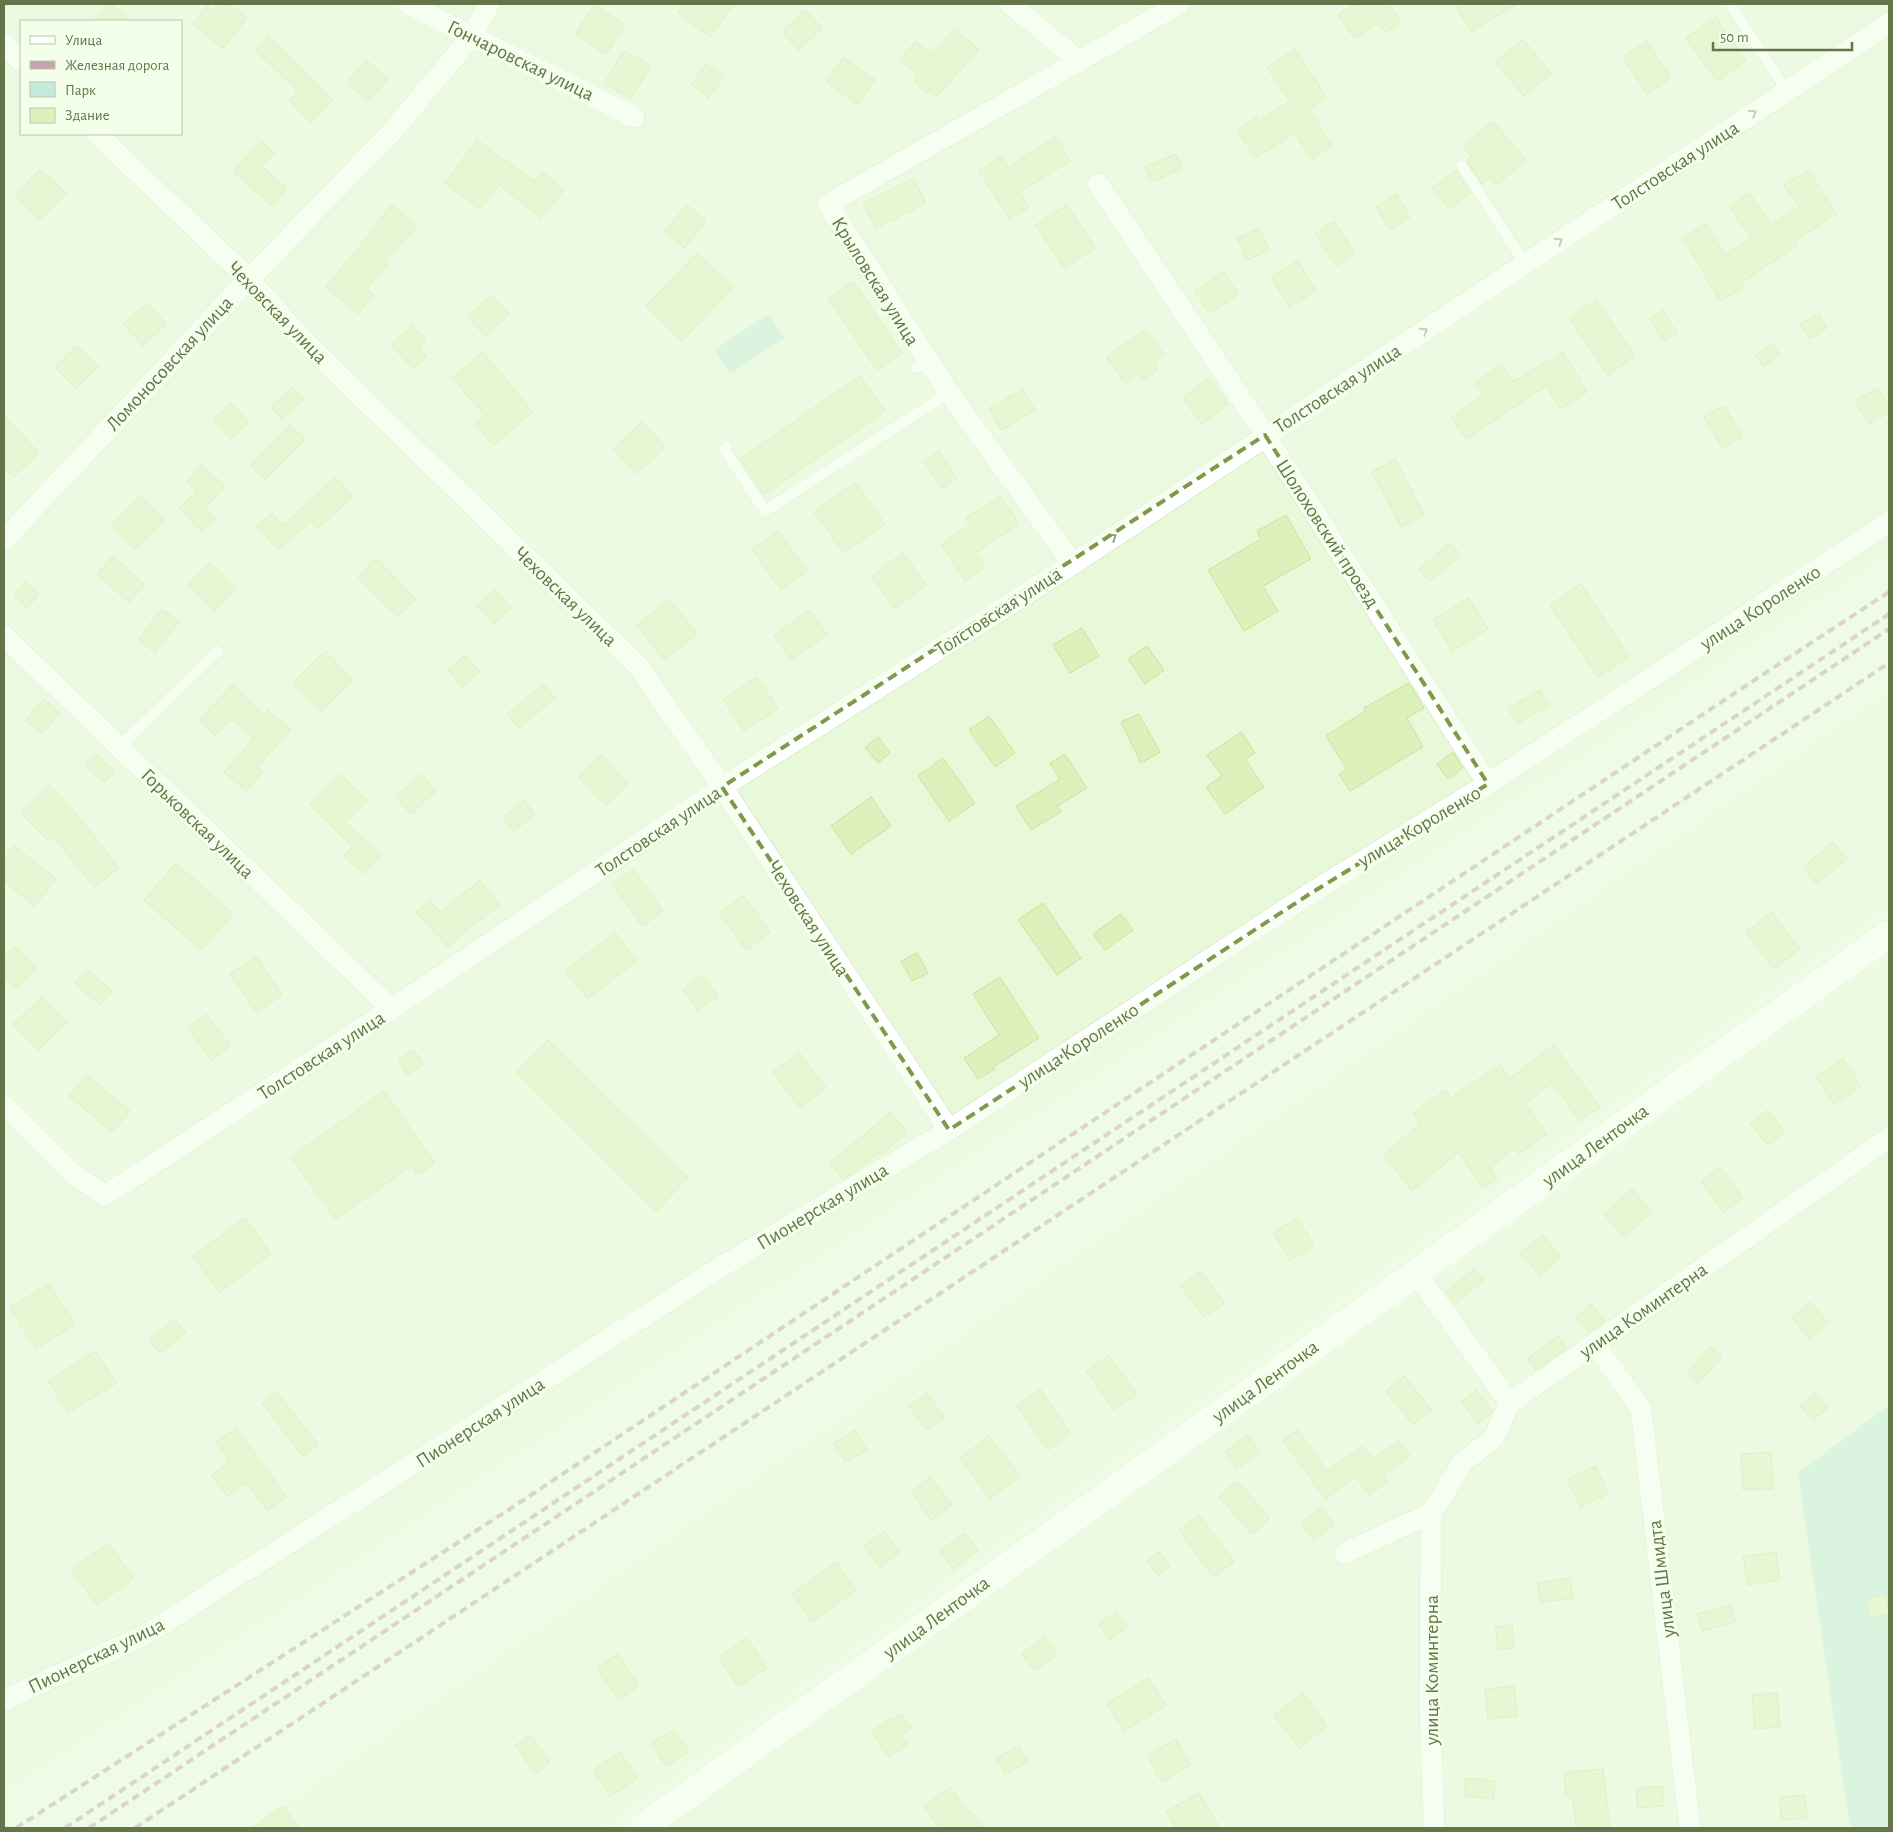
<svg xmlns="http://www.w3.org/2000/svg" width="1893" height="1832" viewBox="0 0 1893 1832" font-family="'Alegreya Sans',sans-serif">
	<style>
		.residential { fill: #e7f9d9; fill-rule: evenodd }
		.green { fill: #c3eada }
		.building { fill: #dcf1bc; stroke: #c8e49d }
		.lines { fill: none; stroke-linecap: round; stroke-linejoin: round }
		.service-casing { stroke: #cfdfbd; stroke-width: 12 }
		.minor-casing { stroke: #cfdfbd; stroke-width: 22 }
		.secondary-casing { stroke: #d5e8c0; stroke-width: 29 }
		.service { stroke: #fff; stroke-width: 11 }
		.minor { stroke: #fff; stroke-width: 21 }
		.secondary { stroke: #fff; stroke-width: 28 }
		.rail { stroke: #c6a3b3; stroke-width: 4; stroke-dasharray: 8 5; stroke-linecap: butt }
		.oneway { stroke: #939e80 }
		.marked { fill: none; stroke: #81974a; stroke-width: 4; stroke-dasharray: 10 6; stroke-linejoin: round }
		.labels { text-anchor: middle; stroke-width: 5; stroke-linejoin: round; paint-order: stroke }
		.street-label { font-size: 20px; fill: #65754a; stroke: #f3ffeb }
	</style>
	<rect width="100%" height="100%" fill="#eefce5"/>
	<!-- residential -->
	<path class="residential" d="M4,4h1885v549l-1885,1237zM21,21h160v113h-160z
		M1889,692v213l-1285,921 -4,2h-349l30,-18z
		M1889,957v871h-1223l875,-623z"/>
	<!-- green -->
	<path class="green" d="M769,314l16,24 -55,36 -16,-24z
		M1889,1405v423h-39l-52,-355z"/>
	<!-- building -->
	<path class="building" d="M110,4h2l19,17h-38z
		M217,4h12l18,14 -24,30 -30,-24 14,-18 5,4z
		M685,4h49l-24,33 -32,-24z
		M1355,4h34l12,18 -16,11 -6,-10 -24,16 -17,-25z
		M1454,4h63l-46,28z
		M594,5l31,19 -19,30 -31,-20z
		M805,10l17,18 -23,22 -17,-18z
		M1716,17l30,44 -29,20 -31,-43z
		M955,29l24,21 -42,46 -7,-6 -3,4 -13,-13 4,-5 -18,-17 16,-18 15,13z
		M269,36l64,64 -22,22 -22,-22 9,-9 -42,-40z
		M1523,39l28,35 -27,22 -29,-34z
		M1647,41l24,37 -24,16 -24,-37z
		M1295,49l32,49 -18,11 23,36 -20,14 -17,-26 -39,25 -19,-28 20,-13 2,4 31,-20 -23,-34z
		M624,50l27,16 -20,33 -27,-15z
		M844,57l31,23 -18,24 -31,-22z
		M366,60l22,19 -20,22 -21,-18z
		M706,64l18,12 -15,22 -18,-13z
		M1493,121l33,39 -30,25 -6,-7 -8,6 -15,-23 5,-4 -9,-10z
		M1056,137l14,24 -51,31 10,15 -20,12 -30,-49 22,-14 7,11z
		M477,140l57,41 8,-9 22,18 -23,28 -42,-34 -19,25 -35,-26z
		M261,141l13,12 -12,13 25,23 -15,17 -39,-35z
		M1176,154l6,15 -31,13 -6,-15z
		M40,169l26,24 -26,27 -25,-24z
		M1456,170l14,23 -21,16 -17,-21z
		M1808,170l29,44 -43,27 3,5 -56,37 3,4 -24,14 -37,-63 23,-14 19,31 26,-17 -22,-32 20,-13 23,32 27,-18 -15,-22z
		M913,178l13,25 -50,25 -13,-25z
		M1396,194l14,23 -20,13 -14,-23z
		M392,205l25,22 -32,34 3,3 -21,25 7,6 -16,19 -32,-27 51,-62 -2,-1z
		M687,205l19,16 -22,27 -19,-17z
		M1067,205l28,43 -31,20 -28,-43z
		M1334,221l21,32 -19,13 -21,-32z
		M1259,228l10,22 -22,10 -10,-22z
		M697,253l36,34 -51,54 -36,-35z
		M1298,261l18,30 -27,16 -18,-31z
		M1224,272l14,23 -29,18 -14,-23z
		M853,281l49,72 -25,17 -49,-72z
		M491,295l18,19 -24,22 -17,-19z
		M1596,300l39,56 -27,19 -39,-57z
		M147,303l19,21 -23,22 -20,-22z
		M1663,310l14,24 -13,8 -14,-24z
		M1818,313l9,15 -17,11 -10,-15z
		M412,325l14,14 -8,8 9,9 -13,13 -23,-24z
		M1146,329l18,26 -10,7 4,8 -15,10 -5,-7 -13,10 -19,-26z
		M1771,343l9,11 -16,13 -9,-11z
		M77,345l21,22 -22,21 -21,-21z
		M483,352l50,60 -40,33 -18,-21 10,-8 -33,-38z
		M1563,352l24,40 -27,17 -14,-23 -79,53 -16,-21 32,-23 -8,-12 27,-19 11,18z
		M860,376l25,35 -121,84 -24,-36z
		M1209,378l19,26 -26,20 -19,-26z
		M292,387l11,12 -21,20 -11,-12z
		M1878,388l11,18v6l-20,12 -14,-23z
		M1023,389l12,21 -34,20 -12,-22z
		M230,403l19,19 -18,17 -18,-19z
		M1724,406l18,30 -20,12 -18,-31z
		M4,416l35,37 -26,24 -9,-10z
		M642,422l23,25 -28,27 -24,-25z
		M290,425l15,14 -40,41 -15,-14z
		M939,451l18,27 -15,10 -18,-27z
		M1395,459l29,56 -23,12 -29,-55z
		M201,465l24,21 -20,22 10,11 -13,13 -23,-24 18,-17 -10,-9z
		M335,477l18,19 -35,33 -7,-8 -33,29 -21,-24 15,-13 11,13z
		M855,482l30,42 -41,29 -30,-41z
		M141,496l24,24 -30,29 -24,-24z
		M1001,496l18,28 -44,29 10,14 -20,14 -24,-36 29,-21 -4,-6z
		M1286,515l25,44 -48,27 15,25 -34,20 -36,-61 53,-31 -4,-8z
		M778,531l29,40 -26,19 -29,-41z
		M1450,543l11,12 -32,27 -10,-13z
		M903,553l24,32 -32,23 -24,-32z
		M113,556l32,29 -16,17 -32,-28z
		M376,558l40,41 -18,18 -40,-40z
		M210,562l26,27 -22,22 -26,-27z
		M26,582l13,12 -12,14 -13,-13z
		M1581,584l48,73 -31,20 -48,-72z
		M495,589l16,19 -17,16 -17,-18z
		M1469,598l19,31 -36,22 -19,-31z
		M669,599l28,35 -33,26 -27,-35z
		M162,609l17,13 -24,30 -17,-13z
		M810,610l17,25 -36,25 -17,-25z
		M1082,628l17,28 -29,17 -17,-28z
		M1147,646l17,24 -19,14 -17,-25z
		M325,651l28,29 -32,31 -28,-28z
		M465,655l15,17 -18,15 -14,-17z
		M757,677l21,32 -34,22 -21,-32z
		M1409,683l15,25 -17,10 16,29 -73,44 -11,-17 8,-5 -21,-33 39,-25 -1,-3z
		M233,684l31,31 4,-5 23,20 -34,37 6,5 -17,19 -22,-19 30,-34 -22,-19 -17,17 -16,-16z
		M544,684l11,14 -36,30 -12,-14z
		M1540,690l9,16 -32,18 -9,-16z
		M43,699l17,13 -17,22 -17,-13z
		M1139,714l21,38 -19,11 -20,-41z
		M989,716l26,37 -20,14 -26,-37z
		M1241,732l14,21 -10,6 19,28 -39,27 -19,-27 16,-11 -15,-21z
		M878,737l12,16 -12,10 -13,-16z
		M1453,752l10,16 -15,11 -11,-15z
		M96,754l19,17 -11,12 -19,-18z
		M1065,754l22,34 -30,18 4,6 -30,18 -15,-24 44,-27 -10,-16z
		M601,755l27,29 -22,22 -28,-29z
		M943,758l32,45 -26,18 -31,-45z
		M341,774l26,27 -22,21 36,33 -18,19 -19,-18 8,-9 -42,-43z
		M421,774l15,17 -25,23 -15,-17z
		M49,785l24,25 46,58 -24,19 -10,-11 -31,-39 -5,4 -28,-28z
		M871,797l20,29 -40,28 -20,-28z
		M524,800l11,14 -21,17 -11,-14z
		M1833,842l14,17 -31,25 -13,-17z
		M14,846l42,33 -22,27 -30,-25v-22z
		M176,863l57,51 -32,36 -57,-50z
		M633,869l30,42 -21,15 -30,-42z
		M480,880l20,25 -21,16 -1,-2 -30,28 -32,-35 14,-12 10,12z
		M744,895l26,37 -24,18 -27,-37z
		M1043,903l38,55 -24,17 -39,-55z
		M1772,912l28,37 -26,20 -28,-37z
		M1121,914l12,16 -28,20 -12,-16z
		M615,932l22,28 -49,39 -23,-28z
		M15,947l22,21 -21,21 -12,-12v-19z
		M917,953l11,20 -16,8 -11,-20z
		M256,956l26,39 -26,17 -26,-38z
		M87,969l25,22 -12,14 -25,-22z
		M702,975l16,21 -20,15 -15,-22z
		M1000,977l39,61 -46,29 2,2 -17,10 -14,-21 35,-23 -26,-41z
		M42,997l25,25 -29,28 -25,-26z
		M206,1014l24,32 -19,14 -23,-32z
		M548,1040l140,138 -32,33 -140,-139z
		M1554,1045l46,62 -20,14 -28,-38 -27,20 22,31 -28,20 -4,-6 -25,19 7,12 -15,9 -23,-36 -47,39 -29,-36 37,-31 -7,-11 33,-23 5,8 49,-33 9,14z
		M414,1050l9,15 -16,10 -9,-15z
		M799,1052l27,36 -26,20 -27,-36z
		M1843,1058l18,28 -27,18 -18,-27z
		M87,1075l43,36 -18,21 -43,-36z
		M384,1091l51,72 -17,12 -6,-9 -77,53 -44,-62z
		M1768,1110l17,21 -17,14 -18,-21z
		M890,1112l17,20 -27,23 -1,-2 -20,16 -16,10 -14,-16 35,-28z
		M1720,1167l23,31 -20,14 -22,-31z
		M1632,1189l20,23 -28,25 -20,-23z
		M245,1218l26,36 -52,38 -26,-36z
		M1297,1218l17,28 -24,15 -17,-28z
		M1542,1234l19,23 -21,18 -20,-22z
		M1474,1269l10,11 -29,24 -9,-12z
		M1201,1271l23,32 -20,14 -23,-31z
		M49,1284l26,40 -39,25 -26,-41z
		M1811,1302l17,21 -19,16 -18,-22z
		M1591,1304l14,17 -16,11 -13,-15z
		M175,1319l11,13 -26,21 -11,-13z
		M1558,1336l9,12 -31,22 -8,-12z
		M1711,1347l11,10 -24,26 -11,-10z
		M96,1351l20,32 -48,30 -20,-32z
		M1109,1355l28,39 -23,16 -28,-39z
		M1404,1376l28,34 -19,15 -27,-34z
		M1040,1389l31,45 -23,16 -31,-44z
		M1476,1390l17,21 -15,13 -17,-22z
		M277,1392l41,53 -15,11 -41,-53z
		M927,1393l17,25 -18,12 -17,-24z
		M1815,1393l13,15 -15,12 -13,-14z
		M236,1428l51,69 -19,14 -22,-29 -19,14 -16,-21 19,-14 -14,-19z
		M855,1430l12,20 -22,12 -12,-19z
		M1298,1430l29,41 36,-25 10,13 26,-18 11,15 -27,18 5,7 -19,14 -13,-18 -31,22 -42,-59z
		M1248,1435l12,17 -24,17 -11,-17z
		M989,1436l31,40 -30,23 -30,-41z
		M1771,1452l2,37 -30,1 -2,-36z
		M1596,1466l12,28 -28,13 -13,-28z
		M931,1477l21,28 -21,15 -20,-28z
		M1237,1481l33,37 -18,16 -33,-37z
		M1321,1507l13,17 -20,16 -13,-17z
		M1199,1515l35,47 -21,15 -34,-47z
		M884,1531l16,21 -20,15 -16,-21z
		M965,1533l13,18 -25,18 -13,-18z
		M108,1543l26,35 -37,27 -26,-35z
		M1159,1552l11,14 -11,10 -12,-15z
		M1776,1552l4,28 -32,5 -5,-28z
		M836,1562l20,28 -44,32 -20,-28z
		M1570,1578l3,20 -33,4 -2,-19z
		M1886,1594l3,20 -19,5 -5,-20z
		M1731,1605l5,17 -34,9 -5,-17z
		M1116,1612l11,15 -17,13 -12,-16z
		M1512,1625l2,23 -16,2 -3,-23z
		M1044,1637l13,17 -22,17 -13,-17z
		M747,1638l20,30 -29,19 -19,-30z
		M618,1654l21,32 -21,14 -21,-32z
		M1148,1678l18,27 -42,26 -17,-27z
		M1514,1686l3,30 -29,3 -3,-30z
		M1303,1693l24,33 -28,22 -25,-33z
		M1777,1693l3,34 -25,2 -3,-34z
		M901,1714l10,14 -10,7 7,9 -19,13 -18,-25 19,-13 1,2z
		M674,1729l15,23 -23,14 -15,-23z
		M531,1735l19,28 -15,11 -19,-29z
		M1176,1739l15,26 -29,17 -15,-26z
		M1018,1745l10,16 -22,14 -10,-16z
		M620,1752l18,26 -28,19 -17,-27z
		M1603,1769l7,59h-34l-3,-31h-7l-2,-25z
		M1466,1778l29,3 -1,18 -30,-3z
		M1662,1786l2,20 -26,2 -2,-20z
		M950,1787l17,25 3,-2 14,18h-45l-15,-22z
		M1199,1793l21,35h-44l-10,-16z
		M1805,1795l2,23 -26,2 -1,-23z
		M283,1806l16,22h-47z"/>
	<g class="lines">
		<!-- service casing -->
		<g class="service-casing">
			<path id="service" d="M1730,4l57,87
				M1462,166l63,98
				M916,368l10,-8
				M727,446l-3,3 41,62 184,-118
				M119,747l99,-96"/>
		</g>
		<!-- minor casing -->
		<g class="minor-casing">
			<path id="minor" d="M408,4l226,113
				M1010,4l69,57
				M4,44l17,17
				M97,134l152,145 53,60 337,328 83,120 227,343
				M1098,184l167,251 223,349
				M4,540l245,-261 140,-144 83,-99 17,-32
				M1073,564l-124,-171 -121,-189 351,-200
				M4,636l388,373
				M4,1105l70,70 31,20 287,-186 330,-222 351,-223 816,-541
				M1416,1273l94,130
				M1595,1344l46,65 49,419
				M1431,1513l-1,197 4,118
				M1345,1553l86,-40 33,-52 29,-22 17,-36 379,-265
				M4,1700l141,-65 581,-371 223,-134 359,-235 180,-111 401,-262"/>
		</g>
		<!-- secondary casing -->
		<g class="secondary-casing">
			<path id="secondary" d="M642,1828l1247,-894"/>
		</g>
		<!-- service -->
		<use href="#service" class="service"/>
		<!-- minor -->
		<use href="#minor" class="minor"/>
		<!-- secondary -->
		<use href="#secondary" class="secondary"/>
		<!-- rail -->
		<path class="rail" d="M16,1828l500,-323 1234,-822 139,-91
			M65,1828l1824,-1214
			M89,1828l1800,-1199
			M135,1828l1754,-1165"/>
	</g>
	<!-- one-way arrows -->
	<defs><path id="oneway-chevron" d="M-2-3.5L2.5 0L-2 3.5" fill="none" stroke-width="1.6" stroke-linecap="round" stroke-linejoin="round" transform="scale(1.25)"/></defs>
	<g class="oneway">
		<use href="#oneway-chevron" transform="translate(1753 113) rotate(-33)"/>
		<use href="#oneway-chevron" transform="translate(1559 241) rotate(-33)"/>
		<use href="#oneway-chevron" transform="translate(1424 331) rotate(-33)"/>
		<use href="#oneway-chevron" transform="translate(1113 537) rotate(-34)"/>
	</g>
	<!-- marked area -->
	<path d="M0 0H1893V1832H0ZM1265,435l223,349 -180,111 -359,235 -227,-343z" fill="#eefce5" fill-opacity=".55" fill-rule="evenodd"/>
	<path class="marked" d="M1265,435l223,349 -180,111 -359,235 -227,-343z"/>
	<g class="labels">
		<!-- street labels -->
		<g class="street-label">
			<text transform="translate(521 60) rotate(26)" y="7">Гончаровская улица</text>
			<text transform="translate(1675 165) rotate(-33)" y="7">Толстовская улица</text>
			<text transform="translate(876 281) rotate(58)" y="7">Крыловская улица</text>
			<text transform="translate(278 312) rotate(46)" y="7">Чеховская улица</text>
			<text transform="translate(169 363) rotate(-47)" y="7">Ломоносовская улица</text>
			<text transform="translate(1337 388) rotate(-33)" y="7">Толстовская улица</text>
			<text transform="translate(1328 533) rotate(57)" y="7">Шолоховский проезд</text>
			<text transform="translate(566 596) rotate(44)" y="7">Чеховская улица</text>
			<text transform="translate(1760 607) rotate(-33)" y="7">улица Короленко</text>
			<text transform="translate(998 611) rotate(-33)" y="7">Толстовская улица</text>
			<text transform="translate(198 823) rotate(44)" y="7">Горьковская улица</text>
			<text transform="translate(1419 826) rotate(-31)" y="7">улица Короленко</text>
			<text transform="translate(658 831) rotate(-34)" y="7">Толстовская улица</text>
			<text transform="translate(809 918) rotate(57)" y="7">Чеховская улица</text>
			<text transform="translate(1078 1045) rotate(-33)" y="7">улица Короленко</text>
			<text transform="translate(321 1055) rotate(-33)" y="7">Толстовская улица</text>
			<text transform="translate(1595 1145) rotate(-36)" y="7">улица Ленточка</text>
			<text transform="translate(822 1206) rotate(-31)" y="7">Пионерская улица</text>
			<text transform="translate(1643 1310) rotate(-35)" y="7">улица Коминтерна</text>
			<text transform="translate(1265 1381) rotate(-36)" y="7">улица Ленточка</text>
			<text transform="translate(480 1422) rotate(-33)" y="7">Пионерская улица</text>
			<text transform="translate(1661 1579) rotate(-97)" y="7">улица Шмидта</text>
			<text transform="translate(936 1617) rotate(-36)" y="7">улица Ленточка</text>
			<text transform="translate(96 1655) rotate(-26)" y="7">Пионерская улица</text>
			<text transform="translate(1431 1670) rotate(-90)" y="7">улица Коминтерна</text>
		</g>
	</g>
	<!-- border -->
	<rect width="1893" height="1832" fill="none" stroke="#65754a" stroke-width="10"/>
	<!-- legend -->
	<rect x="20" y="20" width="162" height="115" fill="#f3ffeb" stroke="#bac8ab"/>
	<rect x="30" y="36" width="25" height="8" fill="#ffffff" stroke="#bac8ab"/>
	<text x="65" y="45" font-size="15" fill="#65754a">Улица</text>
	<rect x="30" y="61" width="25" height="8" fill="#c6a3b3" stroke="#bac8ab"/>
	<text x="65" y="70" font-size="15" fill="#65754a">Железная дорога</text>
	<rect x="30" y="82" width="25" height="15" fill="#c3eada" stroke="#bac8ab"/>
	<text x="65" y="95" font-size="15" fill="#65754a">Парк</text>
	<rect x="30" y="108" width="25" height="15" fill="#dcf1bc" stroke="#bac8ab"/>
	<text x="65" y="120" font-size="15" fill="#65754a">Здание</text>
	<!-- scale -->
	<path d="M1713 42v8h139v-8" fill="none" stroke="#65754a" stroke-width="2.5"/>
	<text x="1720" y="42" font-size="15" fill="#65754a" stroke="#f3ffeb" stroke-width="4" paint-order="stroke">50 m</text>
</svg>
